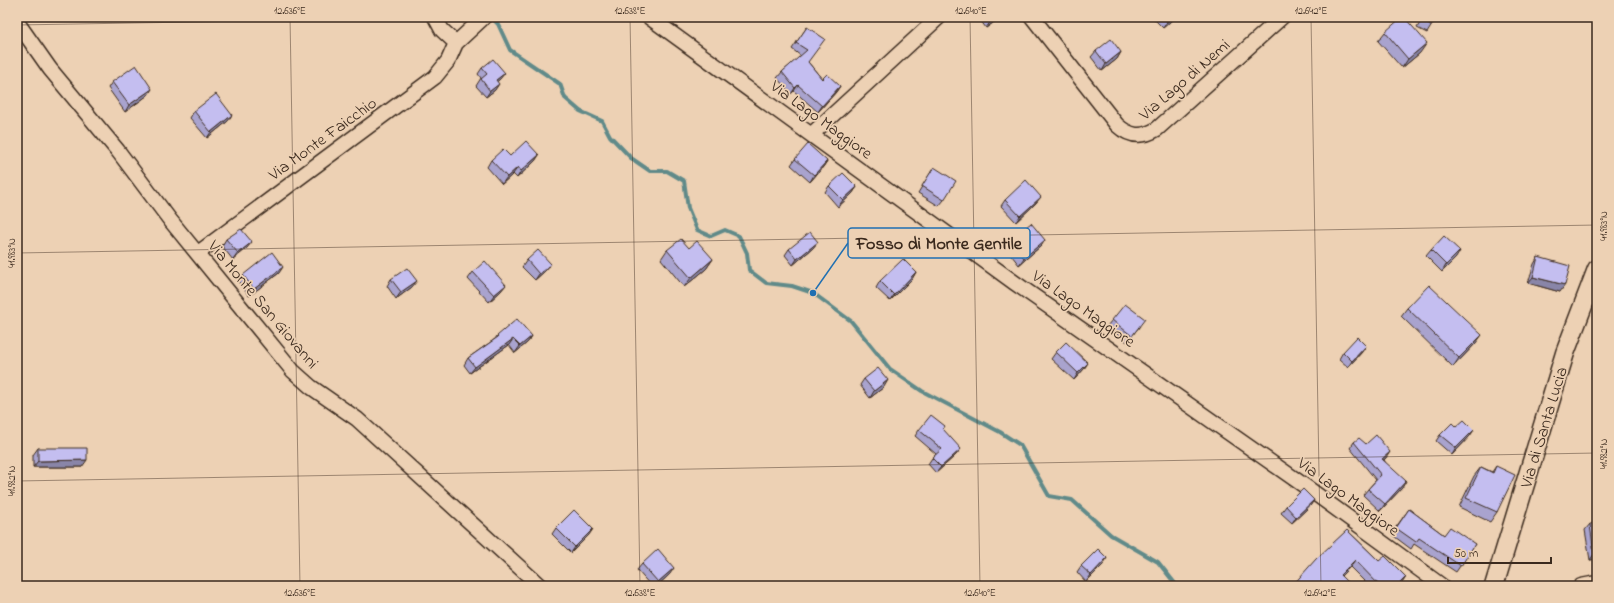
<svg xmlns="http://www.w3.org/2000/svg" width="1614" height="603" viewBox="0 0 1614 603" font-family="'Indie Flower',sans-serif">
	<style>
		.lines { fill: none; stroke-linecap: round; stroke-linejoin: round }
		.stream { stroke: #608a89; stroke-width: 4 }
		.minor-casing { stroke: #3b2a1e; stroke-width: 17 }
		.tertiary-casing { stroke: #3b2a1e; stroke-width: 21 }
		.minor { stroke: #edd1b4; stroke-width: 14 }
		.tertiary { stroke: #edd1b4; stroke-width: 18 }
		.wall { fill: #a9a3ce; stroke: #3b2a1e }
		.shaded-wall { fill: #8985a8; stroke: #3b2a1e }
		.building { fill: #c4bef0; stroke: #3b2a1e }
		.ticks { fill: none; stroke: #3b2a1e; stroke-width: 1; stroke-opacity: 0.45 }
		.labels { text-anchor: middle; stroke-width: 3.5; stroke-linejoin: round; paint-order: stroke }
		.street-label { font-size: 17px; fill: #3b2a1e; stroke: #edd1b4 }
		.leader { fill: none; stroke: #1f6fb2; stroke-width: 1.5 }
		.callout-dot { fill: #1f6fb2; stroke: #edd1b4; stroke-width: 1.5 }
		.callout { fill: #edd1b4; stroke: #1f6fb2; stroke-width: 1.5 }
		.callout-label { font-size: 18px; text-anchor: middle; font-weight: bold; fill: #3b2a1e }
		.neatline { fill: none; stroke: #3b2a1e; stroke-width: 1.5 }
		.ticks-label { font-size: 10px; text-anchor: middle; fill: #3b2a1e }
	</style>
	<rect width="100%" height="100%" fill="#edd1b4"/>
	<filter id="ink" filterUnits="userSpaceOnUse"><feTurbulence type="fractalNoise" baseFrequency=".025" numOctaves="2"/><feDisplacementMap in="SourceGraphic" scale="8" xChannelSelector="R" yChannelSelector="G"/><feConvolveMatrix kernelMatrix="1 2 1 2 8 2 1 2 1" color-interpolation-filters="sRGB"/></filter>
	<g filter="url(#ink)">
		<g class="lines">
			<!-- stream -->
			<path class="stream" d="M491,17l7,7 12,26 50,34 5,14 15,13 22,10 8,15 21,22 19,13h17l17,10 4,27 9,22 14,6 14,-6 14,6 8,17 2,17 17,13 26,3 21,7 38,28 39,48 32,22 78,41 20,13 29,51 23,4 39,35 47,27 19,24"/>
			<!-- minor casing -->
			<g class="minor-casing">
				<path id="minor" d="M435,17l7,13 14,13 28,-26
					M649,17l366,266 294,206 133,97
					M1032,17l85,108c13,12 25,13 40,4l125,-112
					M17,22l33,47 68,82 52,69 123,151 18,16 46,32 183,167
					M812,134l127,-117
					M198,253l237,-176 13,-16 8,-18
					M1581,586l16,-3"/>
			</g>
			<!-- tertiary casing -->
			<g class="tertiary-casing">
				<path id="tertiary" d="M1494,586l71,-233 32,-84"/>
			</g>
			<!-- minor -->
			<use href="#minor" class="minor"/>
			<!-- tertiary -->
			<use href="#tertiary" class="tertiary"/>
		</g>
		<!-- wall -->
		<path class="wall" d="M978,17h23l-15,11z
			M1152,17h21l-2,4 -8,7z
			M1423,17h14l-10,16 -10,-5z
			M807,27l1,35 14,17 18,7 -4,6 -18,20 -24,-21 -3,3 -14,-16 5,-6 19,-16 -9,-7z
			M1385,32l35,21 -18,15 -24,-27z
			M1096,51l25,1 -4,7 -15,12 -11,-14z
			M482,68l18,11 -3,2 -2,9 -9,7 -10,-11 5,-8 -3,-4z
			M112,82l36,13 -23,17 -17,-24z
			M194,111l34,10 -21,17 -17,-20z
			M539,155l-4,6 -18,17 -4,-4 -11,10 -15,-17 4,-7 19,-4z
			M795,159l32,2 -4,6 -13,15 -19,-17z
			M934,167l10,33 -5,6 -21,-13z
			M829,186l28,1 -5,7 -14,13 -13,-15z
			M1005,200l31,3 -20,19 -15,-16z
			M226,239l21,9 -14,12 -11,-14z
			M1045,240l-4,6 -22,19 -14,-18 4,-6z
			M689,248l24,11 -7,10 -22,18 -23,-28 6,-9z
			M813,248l-20,17 -8,-10 4,-6z
			M1431,250l25,8 -14,14 -16,-16z
			M1538,257l22,35 -32,-9 6,-19z
			M527,260l19,10 -11,10 -13,-13z
			M473,272l28,19 -12,11 -21,-23z
			M916,272l-4,7 -22,22 -14,-13 4,-7z
			M279,273l-30,23 -11,-15 5,-6z
			M391,279l21,8 -16,12 -9,-13z
			M1407,308l69,35 -23,24 -52,-51z
			M1112,320l28,6 -13,16 -20,-16z
			M497,336h35l-4,6 -13,11 -6,-8 -39,28 -6,-8 4,-7 27,-19z
			M1056,352l28,17 -10,11 -23,-21z
			M1343,352h19l-14,15 -9,-8z
			M864,379l20,8 -14,11 -10,-13z
			M1456,427l14,9 -18,19 -16,-14 4,-6z
			M943,429l13,26 -20,18 -8,-9 4,-6 4,-4 -21,-18 4,-6z
			M1354,442l12,2 20,14 -2,2 18,28 -22,23 -17,-16 5,-6 8,-9 -26,-32z
			M38,448l44,19h-49v-12z
			M1496,466l1,46 -7,10 -31,-15 15,-31 7,-9 11,5z
			M1314,500l-4,6 -18,17 -11,-10 5,-7z
			M1409,509l35,26 31,9 -19,28 -42,-28 -3,5 -20,-15z
			M1590,524l7,35 -7,1 -5,-30z
			M556,528l33,7 -18,18 -19,-19z
			M1347,530l32,31 27,16 -4,6 -3,3h-30l-19,-19 -9,9 -49,10z
			M642,564l28,10 -13,12h-6l-14,-16z
			M1103,565l-17,17 -9,-10 4,-6z"/>
		<!-- shaded-wall -->
		<path class="shaded-wall" d="M996,17h5l-15,11 5,-7z
			M1173,17l-2,4 -8,7 4,-6z
			M1427,43l-7,10 -18,15 6,-9z
			M1121,52l-4,7 -15,12 4,-7z
			M505,73l-5,6 -8,7 4,-6z
			M499,84l-4,6 -9,7 4,-6z
			M798,85l-4,6 -3,3 4,-6z
			M840,86l-4,6 -18,20 4,-6z
			M152,89l-4,6 -23,17 4,-7z
			M232,115l-4,6 -21,17 4,-6z
			M539,155l-4,6 -18,17 4,-7z
			M827,161l-4,6 -13,15 4,-7z
			M518,167l-5,7 -11,10 5,-7z
			M857,187l-5,7 -14,13 5,-7z
			M1041,197l-5,6 -20,19 4,-6z
			M1045,240l-4,6 -22,19 5,-7z
			M252,242l-5,6 -14,12 5,-7z
			M818,242l-5,6 -20,17 4,-6z
			M1460,251l-4,7 -14,14 4,-7z
			M713,259l-7,10 -22,18 7,-9z
			M551,264l-5,6 -11,10 4,-6z
			M283,267l-4,6 -30,23 5,-7z
			M916,272l-4,7 -22,22 4,-6z
			M1533,277l32,8 -5,7 -32,-9z
			M417,281l-5,6 -16,12 5,-7z
			M506,285l-5,6 -12,11 5,-7z
			M1482,335l-6,8 -23,24 6,-9z
			M532,336l-4,6 -13,11 5,-7z
			M513,339l-4,6 -39,28 5,-6z
			M1366,346l-4,6 -14,15 4,-6z
			M1088,363l-4,6 -10,11 4,-7z
			M888,380l-4,7 -14,11 4,-7z
			M1474,430l-4,6 -18,19 4,-7z
			M961,449l-5,6 -20,18 5,-6z
			M1390,452l-4,6 -9,7 5,-6z
			M87,460l-5,7h-49l5,-6z
			M1406,481l-4,7 -22,23 5,-7z
			M1314,500l-4,6 -18,17 4,-6z
			M593,529l-4,6 -18,18 4,-6z
			M1597,553v6l-7,1 4,-6z
			M1107,558l-4,7 -17,17 5,-7z
			M1355,560l-5,7 -15,15 5,-7z
			M674,568l-4,6 -13,12h-2l3,-4z
			M1406,577l-4,6 -3,3h-2z"/>
		<!-- building -->
		<path class="building" d="M988,17h8l-5,4z
			M1163,17h10l-6,5z
			M1402,17h2l23,26 -19,16 -23,-27z
			M1424,17h13l-6,9 -9,-5z
			M807,27l18,12 -17,23 14,17 5,-5 13,12 -18,20 -24,-21 -3,3 -13,-16 25,-22 -11,-7z
			M1111,39l10,13 -15,12 -10,-13z
			M493,59l12,14 -9,7 3,4 -9,7 -9,-12 6,-5 -5,-6z
			M136,65l16,24 -23,16 -17,-23z
			M216,94l16,21 -21,17 -17,-21z
			M526,141l13,14 -18,16 -3,-4 -11,10 -16,-17 12,-11 7,7z
			M808,144l19,17 -13,14 -19,-16z
			M934,167l22,14 -12,19 -22,-14z
			M843,173l14,14 -14,13 -14,-14z
			M1026,180l15,17 -21,19 -15,-16z
			M1031,223l14,17 -21,18 -15,-17z
			M241,229l11,13 -14,11 -12,-14z
			M810,232l8,10 -21,17 -8,-10z
			M1444,236l16,15 -14,14 -15,-15z
			M681,239l8,9 8,-7 16,18 -22,19 -24,-28z
			M538,250l13,14 -12,10 -12,-14z
			M272,252l11,15 -29,22 -11,-14z
			M1538,257l32,9 -5,19 -32,-8z
			M903,259l13,13 -22,23 -14,-14z
			M485,261l21,24 -12,10 -21,-23z
			M407,268l10,13 -16,11 -10,-13z
			M1429,285l53,50 -23,23 -52,-50z
			M1125,304l20,15 -13,17 -20,-16z
			M517,319l15,17 -12,10 -7,-7 -38,28 -7,-9 30,-21 -1,-1z
			M1357,337l9,9 -14,15 -9,-9z
			M1066,342l22,21 -10,10 -22,-21z
			M878,368l10,12 -14,11 -10,-12z
			M931,415l14,11 -2,3 18,20 -20,18 -9,-9 10,-9 -23,-19z
			M1464,420l10,10 -18,18 -16,-13 12,-12 4,4z
			M1376,435l14,17 -8,7 24,22 -21,23 -17,-15 13,-14 -27,-33 5,-4 7,6z
			M38,448h49v12l-49,1z
			M1496,466l19,9 -18,37 -31,-14 15,-31 12,6z
			M1303,489l11,11 -18,17 -10,-11z
			M1409,509l35,26 6,-8 25,17 -14,22 -42,-28 -3,4 -20,-14z
			M574,510l19,19 -18,18 -19,-19z
			M1597,523v30l-3,1 -4,-30z
			M1347,530l32,31 6,-5 21,21 -9,9h-17l-25,-26 -15,15 11,11h-59l24,-27z
			M658,549l16,19 -16,14 -16,-18z
			M1098,549l9,9 -16,17 -10,-9z"/>
	</g>
	<!-- ticks -->
	<path class="ticks" d="M290,17l10,569M630,17l10,569M970,17l10,569M1311,17l10,569M17,25l466,-8M17,253l1580,-28M17,481l1580,-28"/>
	<g class="labels">
		<!-- street labels -->
		<g class="street-label">
			<text transform="translate(1184 79) rotate(-41)" y="6">Via Lago di Nemi</text>
			<text transform="translate(822 119) rotate(36)" y="6">Via Lago Maggiore</text>
			<text transform="translate(322 138) rotate(-36)" y="6">Via Monte Faicchio</text>
			<text transform="translate(264 304) rotate(50)" y="6">Via Monte San Giovanni</text>
			<text transform="translate(1084 308) rotate(35)" y="6">Via Lago Maggiore</text>
			<text transform="translate(1543 427) rotate(-73)" y="6">Via di Santa Lucia</text>
			<text transform="translate(1349 496) rotate(36)" y="6">Via Lago Maggiore</text>
		</g>
	</g>
	<!-- callouts -->
	<path class="leader" d="M813 293L848 243"/>
	<circle class="callout-dot" cx="813" cy="293" r="4"/>
	<rect class="callout" x="848" y="228" width="182" height="30" rx="4"/>
	<g class="callout-label">
		<text x="939" y="249">Fosso di Monte Gentile</text>
	</g>
	<!-- margin -->
	<rect width="1614" height="603" fill="none" stroke="#edd1b4" stroke-width="44"/>
	<!-- scale -->
	<path d="M1448 557v6h103v-6" fill="none" stroke="#3b2a1e" stroke-width="2"/>
	<text x="1454" y="557" font-size="12" fill="#3b2a1e" stroke="#edd1b4" stroke-width="3" paint-order="stroke">50 m</text>
	<rect x="22" y="22" width="1570" height="559" class="neatline"/>
	<g class="ticks-label">
		<text x="290" y="14">12.636°E</text>
		<text x="630" y="14">12.638°E</text>
		<text x="971" y="14">12.640°E</text>
		<text x="1311" y="14">12.642°E</text>
		<text transform="translate(1603 226) rotate(-90)" y="4">41.983°N</text>
		<text transform="translate(11 253) rotate(-90)" y="4">41.983°N</text>
		<text transform="translate(1603 454) rotate(-90)" y="4">41.982°N</text>
		<text transform="translate(11 481) rotate(-90)" y="4">41.982°N</text>
		<text x="300" y="596">12.636°E</text>
		<text x="640" y="596">12.638°E</text>
		<text x="980" y="596">12.640°E</text>
		<text x="1320" y="596">12.642°E</text>
	</g>
</svg>
